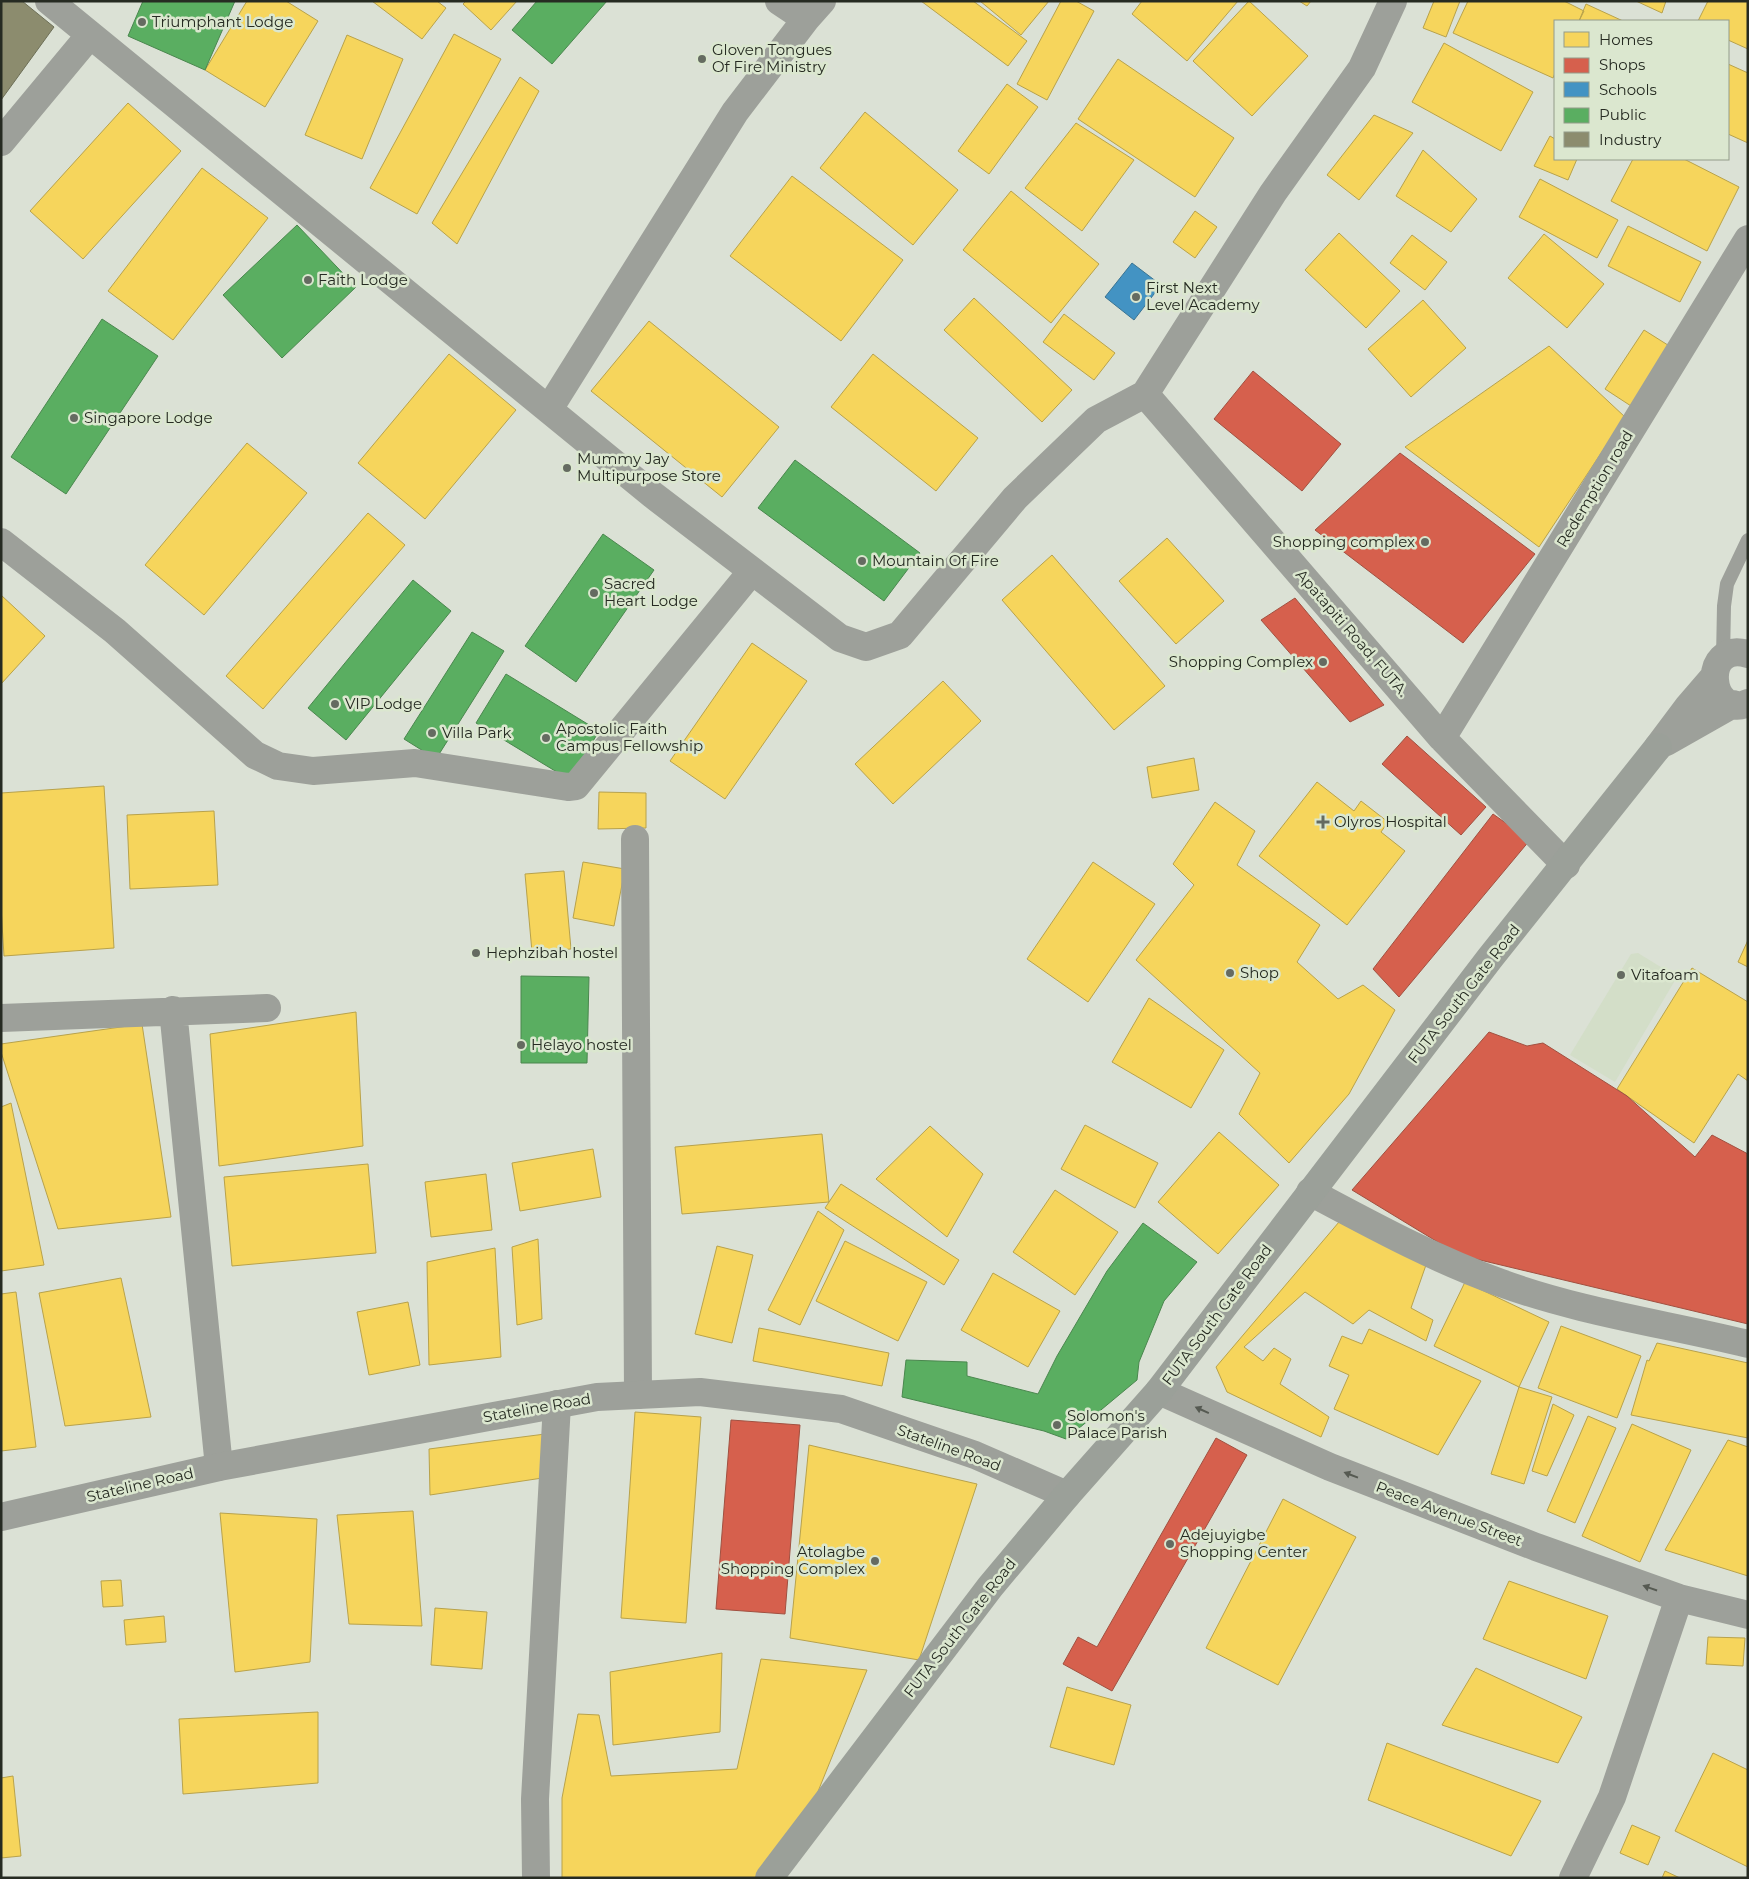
<svg xmlns="http://www.w3.org/2000/svg" width="1749" height="1879" viewBox="0 0 1749 1879" font-family="Montserrat,sans-serif">
	<style>
		.built { fill: #d3dec8 }
		.homes { fill: #f6d55c; stroke: #b8a24b }
		.shops { fill: #d6604d; stroke: #a15040 }
		.schools { fill: #4393c3; stroke: #3a7493 }
		.public { fill: #5aae61; stroke: #4a874e }
		.industry { fill: #8c8c6e; stroke: #6d6f57 }
		.lines { fill: none; stroke-linecap: round; stroke-linejoin: round }
		.service { stroke: #9da09a; stroke-width: 14 }
		.minor { stroke: #9da09a; stroke-width: 28 }
		.tertiary { stroke: #9da09a; stroke-width: 28 }
		.secondary { stroke: #9ba099; stroke-width: 28 }
		.oneway { fill: #565a52 }
		.poi-dot { fill: #656b61; stroke: #dbe7cf; stroke-width: 2 }
		.labels { text-anchor: middle; stroke-width: 5; stroke-linejoin: round; paint-order: stroke }
		.poi-label { font-size: 15px; fill: #262b22; stroke: #dbe7cf; text-anchor: start }
		.street-label { font-size: 15px; fill: #262b22; stroke: #dbe7cf }
	</style>
	<rect width="100%" height="100%" fill="#dbe1d5"/>
	<!-- built -->
	<path class="built" d="M1638,953l39,24 -62,105 -45,-27 61,-101z"/>
	<!-- homes -->
	<path class="homes" d="M247,1h39l32,20 -53,86 -60,-37z
		M372,1h65l9,7 -24,31z
		M466,1h51l-26,29 -28,-26z
		M921,1h52l54,40 -19,25z
		M980,1h69l-28,34z
		M1061,1h15l18,10 -47,89 -30,-16z
		M1142,1h96l-51,60 -55,-47z
		M1249,1l59,55 -56,60 -59,-55z
		M1299,1h12l-4,5z
		M1434,1h26l-14,36 -23,-9z
		M1468,1h96l20,10 -5,10h-24v52l-2,5 -100,-45z
		M1636,1h30l-4,12z
		M1708,1h40v48l-20,-9v-19h-30z
		M1586,4l37,17h-44z
		M454,34l47,25 -84,155 -47,-26z
		M347,35l56,24 -41,100 -57,-24z
		M1444,43l89,49 -32,59 -89,-49z
		M1118,59l116,79 -39,59 -117,-78z
		M1728,64l20,9v70l-20,-9z
		M520,77l19,14 -82,153 -25,-21z
		M1007,84l31,23 -49,67 -31,-23z
		M128,103l53,48 -98,108 -53,-48z
		M865,112l93,78 -45,55 -93,-77z
		M1374,115l39,18 -54,67 -32,-25z
		M1076,123l58,37 -52,71 -57,-43z
		M1550,136l5,3v20h22l-9,21 -34,-14z
		M1423,150l54,49 -26,33 -55,-36z
		M1633,159h51l55,28 -32,64 -96,-50z
		M202,168l66,50 -95,122 -65,-49z
		M792,176l111,84 -62,81 -111,-85z
		M1540,179l78,41 -21,38 -78,-41z
		M1011,191l88,73 -48,59 -88,-73z
		M1195,211l22,16 -22,31 -22,-16z
		M1628,226l73,36 -21,40 -72,-36z
		M1339,233l61,58 -34,37 -61,-58z
		M1544,234l60,50 -37,44 -59,-50z
		M1412,235l35,27 -22,28 -35,-27z
		M974,298l98,92 -30,32 -98,-92z
		M1423,300l43,48 -55,49 -43,-48z
		M1064,314l51,39 -21,27 -51,-38z
		M649,321l130,106 -57,70 -131,-106z
		M1644,330l27,17 -40,59 -26,-17z
		M1549,346l76,71 -86,130 -134,-100z
		M449,354l67,56 -91,109 -67,-56z
		M873,354l105,84 -42,53 -105,-84z
		M247,443l60,50 -103,122 -59,-50z
		M368,513l37,32 -142,164 -37,-33z
		M1167,538l57,63 -48,43 -57,-63z
		M1052,555l113,131 -51,44 -112,-130z
		M1,595l44,41 -44,48z
		M752,643l55,38 -82,118 -55,-38z
		M943,681l38,40 -88,83 -38,-40z
		M1194,758l5,32 -47,8 -5,-31z
		M1317,782l37,29 7,-10 27,21 -7,10 24,19 -58,74 -88,-69z
		M104,786l10,162 -110,8 -3,-49v-114z
		M599,792l47,1v35l-48,1z
		M1215,802l40,29 -18,34 83,60 -23,37 41,37 25,-14 32,25 -46,84 -60,69 -50,-49 21,-41 -124,-113 58,-75 -21,-21z
		M214,811l4,74 -88,4 -3,-74z
		M583,862l42,7 -11,57 -41,-8z
		M1093,862l62,42 -67,98 -61,-43z
		M564,871l7,78 -39,3 -7,-78z
		M1748,940v27l-10,-5z
		M1692,968l56,34v79l-10,-7 -44,69 -77,-54z
		M1149,998l75,52 -33,58 -79,-46z
		M356,1012l7,134 -144,20 -9,-132z
		M142,1024l29,193 -113,12 -57,-177v-8z
		M11,1103l33,162 -43,6v-164z
		M1085,1125l73,38 -23,45 -74,-39z
		M930,1126l53,48 -36,63 -71,-58z
		M1219,1132l60,53 -61,69 -60,-52z
		M822,1134l7,68 -147,12 -7,-67z
		M593,1149l8,48 -81,14 -8,-48z
		M368,1164l8,89 -144,13 -8,-89z
		M486,1174l6,56 -61,7 -6,-55z
		M841,1184l118,76 -15,25 -119,-77z
		M1055,1190l63,42 -43,63 -62,-43z
		M818,1211l26,19 -44,95 -32,-15z
		M1339,1222l87,43 -15,43 22,12 -7,21 -57,-31 -16,14 -48,-32 -61,55 19,14 11,-13 17,11 -11,25 49,33 -8,20 -94,-45 -11,-25z
		M538,1239l4,80 -25,6 -5,-78z
		M845,1241l82,41 -29,59 -82,-40z
		M717,1246l36,9 -21,88 -37,-9z
		M495,1248l6,109 -72,8 -2,-103z
		M993,1273l67,38 -32,56 -67,-37z
		M121,1278l30,139 -86,9 -26,-133z
		M1465,1282l84,40 -30,65 -85,-41z
		M16,1292l20,155 -35,4v-157z
		M408,1302l12,63 -51,10 -12,-63z
		M1561,1326l80,30 -24,62 -79,-30z
		M759,1328l130,25 -7,33 -129,-25z
		M1369,1329l112,52 -43,74 -104,-46 15,-34 -20,-9 13,-30 20,8z
		M1657,1343l91,20v75l-117,-23 16,-55 2,1z
		M1519,1387l33,10 -28,87 -33,-10z
		M1553,1404l21,11 -27,61 -15,-5z
		M635,1412l66,5 -15,206 -65,-5z
		M1588,1416l28,12 -41,95 -28,-12z
		M1632,1424l59,26 -51,112 -58,-26z
		M553,1433l-4,44 -119,18 -1,-46z
		M1728,1440l20,7v129l-83,-26z
		M809,1445l168,39 -58,176 -129,-22z
		M1283,1499l73,38 -78,148 -72,-37z
		M413,1511l9,115 -73,-2 -12,-109z
		M220,1513l97,6 -7,143 -75,10z
		M121,1580l2,26 -20,1 -2,-26z
		M1509,1581l99,35 -22,63 -103,-40z
		M435,1608l52,4 -5,57 -51,-4z
		M164,1616l2,26 -40,3 -2,-25z
		M1708,1637l37,1 -2,28 -37,-2z
		M722,1653l-2,79 -107,13 -3,-73z
		M761,1659l106,11 -50,124 -62,84h-193v-80l16,-84 21,1 12,61 126,-7z
		M1476,1668l106,49 -24,46 -116,-38z
		M1067,1687l64,18 -17,60 -64,-18z
		M318,1712v71l-135,11 -4,-75z
		M1387,1743l154,58 -30,55 -143,-56z
		M1713,1753l35,17v97l-73,-36z
		M13,1776l8,80 -20,2v-80z
		M1632,1825l28,12 -12,28 -28,-12z
		M1665,1871l15,7h-18z"/>
	<!-- shops -->
	<path class="shops" d="M1253,371l88,73 -39,47 -88,-72z
		M1400,453l135,101 -72,89 -148,-113z
		M1295,598l89,107 -34,17 -89,-102z
		M1407,736l79,71 -25,28 -79,-71z
		M1493,814l37,26 -131,157 -26,-28z
		M1489,1032l38,14 16,-3 84,53 68,61 17,-22 36,19v170l-289,-69 -107,-65z
		M731,1420l69,5 -15,189 -69,-5z
		M1216,1438l31,17 -135,236 -49,-27 15,-27 19,10z"/>
	<!-- schools -->
	<path class="schools" d="M1132,263l29,22 -27,35 -29,-23z"/>
	<!-- public -->
	<path class="public" d="M143,1h92l-30,69 -77,-34z
		M537,1h70l-55,63 -40,-34z
		M297,225l59,62 -74,71 -59,-63z
		M102,319l56,37 -92,138 -55,-37z
		M795,460l125,93 -36,48 -126,-93z
		M603,534l51,36 -78,112 -51,-36z
		M413,580l38,31 -105,129 -38,-32z
		M472,632l32,19 -68,108 -32,-20z
		M506,674l93,57 -29,49 -94,-57z
		M521,976l68,1 -2,86h-66z
		M1143,1223l54,39 -33,39 -25,61 -2,18 -71,59 -22,-8 -142,-34 4,-37 61,2v14l71,18 19,-38 50,-85z"/>
	<!-- industry -->
	<path class="industry" d="M1,1h21l32,26 -53,73z"/>
	<g class="lines">
		<!-- service -->
		<path class="service" d="M1723,658l1,-52 3,-22 21,-44"/>
		<!-- minor -->
		<path class="minor" d="M49,1l604,494 187,143 26,9 34,-12 115,-137 81,-78 49,-26 128,-201 89,-125 31,-67
			M779,1l27,18
			M1,142l89,-107
			M1145,394l297,344 124,127
			M549,409l186,-297 71,-93 16,-18
			M1,542l114,89 140,124 23,11 35,5 102,-8 153,24 8,-1 176,-215
			M1442,738l306,-499
			M635,839l3,556
			M173,1010l46,457
			M1,1018l266,-10
			M1310,1192c62,33 124,67 191,91 79,29 166,41 247,61
			M1159,1391l171,76 206,80 143,51 69,17
			M536,1878l-1,-79 22,-395
			M1573,1878l39,-81 67,-199"/>
		<!-- tertiary -->
		<path class="tertiary" d="M1748,654c-49,-14 -39,67 0,49
			M1666,742l67,-38
			M1658,747l30,-40 25,-29
			M1,1517l218,-50 378,-70 103,-5 141,17 134,46 92,40"/>
		<!-- secondary -->
		<path class="secondary" d="M769,1878l221,-291 77,-92 92,-104 331,-433 168,-211"/>
	</g>
	<!-- one-way arrows -->
	<defs><path id="oneway-solid" d="M-6-.8H1V-3.2L6.5 0L1 3.2V.8H-6Z" transform="scale(1.25)"/></defs>
	<g class="oneway">
		<use href="#oneway-solid" transform="translate(1202 1410) rotate(-156)"/>
		<use href="#oneway-solid" transform="translate(1351 1475) rotate(-159)"/>
		<use href="#oneway-solid" transform="translate(1650 1588) rotate(-161)"/>
	</g>
	<!-- markers -->
	<g class="poi-dot">
		<circle cx="142" cy="22" r="5"/>
		<circle cx="702" cy="59" r="5"/>
		<circle cx="308" cy="280" r="5"/>
		<circle cx="1136" cy="297" r="5"/>
		<circle cx="74" cy="418" r="5"/>
		<circle cx="567" cy="468" r="5"/>
		<circle cx="1425" cy="542" r="5"/>
		<circle cx="862" cy="561" r="5"/>
		<circle cx="594" cy="593" r="5"/>
		<circle cx="1323" cy="662" r="5"/>
		<circle cx="335" cy="704" r="5"/>
		<circle cx="432" cy="733" r="5"/>
		<circle cx="546" cy="738" r="5"/>
		<path d="M1320.5 814.5h5v5h5v5h-5v5h-5v-5h-5v-5h5z"/>
		<circle cx="476" cy="953" r="5"/>
		<circle cx="1230" cy="973" r="5"/>
		<circle cx="1621" cy="975" r="5"/>
		<circle cx="521" cy="1045" r="5"/>
		<circle cx="1057" cy="1425" r="5"/>
		<circle cx="1170" cy="1544" r="5"/>
		<circle cx="875" cy="1561" r="5"/>
	</g>
	<g class="labels">
		<!-- poi labels -->
		<g class="poi-label">
			<text x="152" y="27">Triumphant Lodge</text>
			<text x="712" y="55">Gloven Tongues<tspan x="712" dy="17">Of Fire Ministry</tspan></text>
			<text x="318" y="285">Faith Lodge</text>
			<text x="1146" y="293">First Next<tspan x="1146" dy="17">Level Academy</tspan></text>
			<text x="84" y="423">Singapore Lodge</text>
			<text x="577" y="464">Mummy Jay<tspan x="577" dy="17">Multipurpose Store</tspan></text>
			<text x="1415" y="547" text-anchor="end">Shopping complex</text>
			<text x="872" y="566">Mountain Of Fire</text>
			<text x="604" y="589">Sacred<tspan x="604" dy="17">Heart Lodge</tspan></text>
			<text x="1313" y="667" text-anchor="end">Shopping Complex</text>
			<text x="345" y="709">VIP Lodge</text>
			<text x="556" y="734">Apostolic Faith<tspan x="556" dy="17">Campus Fellowship</tspan></text>
			<text x="442" y="738">Villa Park</text>
			<text x="1334" y="827">Olyros Hospital</text>
			<text x="486" y="958">Hephzibah hostel</text>
			<text x="1240" y="978">Shop</text>
			<text x="1631" y="980">Vitafoam</text>
			<text x="531" y="1050">Helayo hostel</text>
			<text x="1067" y="1421">Solomon's<tspan x="1067" dy="17">Palace Parish</tspan></text>
			<text x="1180" y="1540">Adejuyigbe<tspan x="1180" dy="17">Shopping Center</tspan></text>
			<text x="865" y="1557" text-anchor="end">Atolagbe<tspan x="865" dy="17">Shopping Complex</tspan></text>
		</g>
		<!-- street labels -->
		<g class="street-label">
			<text transform="translate(1595 489) rotate(-59)" y="5">Redemption road</text>
			<text transform="translate(1352 633) rotate(49)" y="5">Apatapiti Road, FUTA.</text>
			<text transform="translate(1464 994) rotate(-52)" y="5">FUTA South Gate Road</text>
			<text transform="translate(1217 1315) rotate(-53)" y="5">FUTA South Gate Road</text>
			<text transform="translate(537 1408) rotate(-10)" y="5">Stateline Road</text>
			<text transform="translate(949 1448) rotate(20)" y="5">Stateline Road</text>
			<text transform="translate(140 1485) rotate(-13)" y="5">Stateline Road</text>
			<text transform="translate(1449 1514) rotate(21)" y="5">Peace Avenue Street</text>
			<text transform="translate(960 1628) rotate(-52)" y="5">FUTA South Gate Road</text>
		</g>
	</g>
	<!-- border -->
	<rect width="1749" height="1879" fill="none" stroke="#262b22" stroke-width="5"/>
	<!-- legend -->
	<rect x="1554" y="20" width="175" height="140" fill="#dbe7cf" stroke="#939c8a"/>
	<rect x="1564" y="32" width="25" height="15" fill="#f6d55c" stroke="#939c8a"/>
	<text x="1599" y="45" font-size="15" fill="#262b22">Homes</text>
	<rect x="1564" y="58" width="25" height="15" fill="#d6604d" stroke="#939c8a"/>
	<text x="1599" y="70" font-size="15" fill="#262b22">Shops</text>
	<rect x="1564" y="82" width="25" height="15" fill="#4393c3" stroke="#939c8a"/>
	<text x="1599" y="95" font-size="15" fill="#262b22">Schools</text>
	<rect x="1564" y="108" width="25" height="15" fill="#5aae61" stroke="#939c8a"/>
	<text x="1599" y="120" font-size="15" fill="#262b22">Public</text>
	<rect x="1564" y="132" width="25" height="15" fill="#8c8c6e" stroke="#939c8a"/>
	<text x="1599" y="145" font-size="15" fill="#262b22">Industry</text>
</svg>
